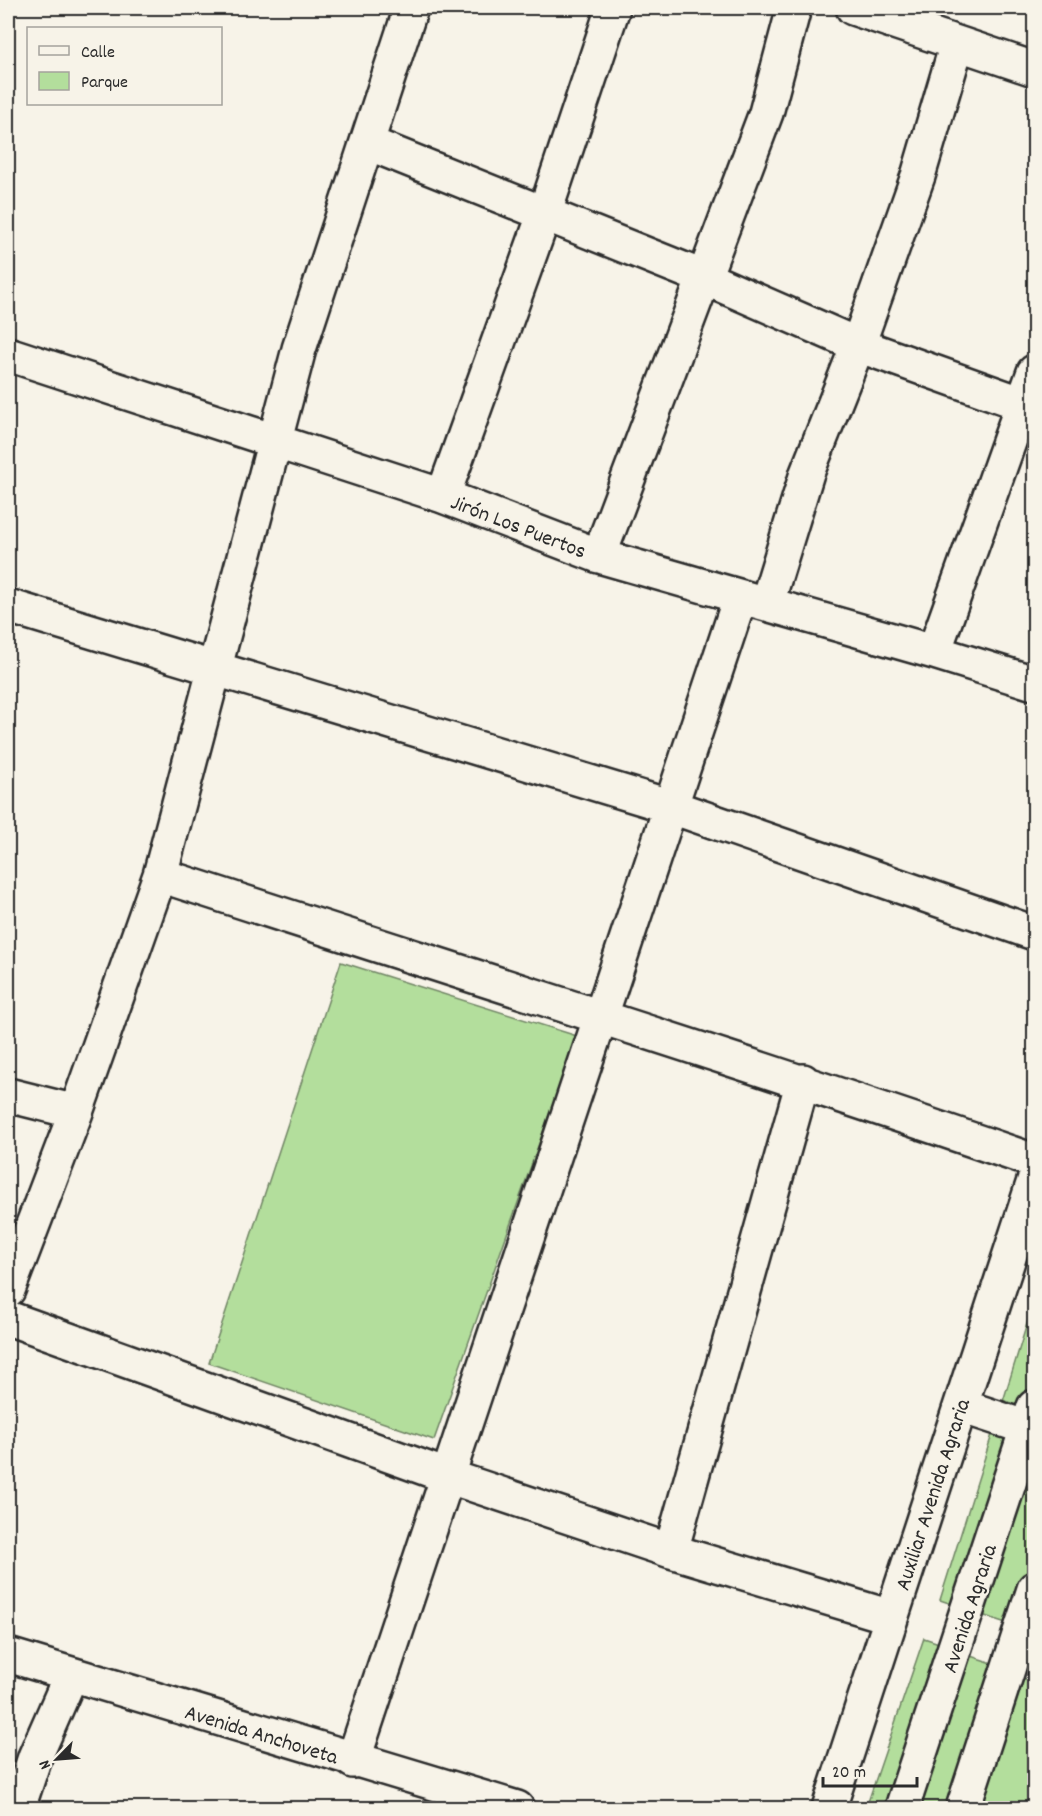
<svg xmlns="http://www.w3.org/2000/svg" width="1042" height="1816" viewBox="0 0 1042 1816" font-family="Dekko,sans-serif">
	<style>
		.green { fill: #b3de9c; stroke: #6f8464; stroke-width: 1.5 }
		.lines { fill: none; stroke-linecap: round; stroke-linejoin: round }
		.minor-casing { stroke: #2b2b2b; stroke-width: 38 }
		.major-casing { stroke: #2b2b2b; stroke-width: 38 }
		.minor { stroke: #f7f3e8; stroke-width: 33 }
		.major { stroke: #f7f3e8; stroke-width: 33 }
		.labels { text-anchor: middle; stroke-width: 4.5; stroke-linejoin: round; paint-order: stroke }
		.street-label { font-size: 22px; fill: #2b2b2b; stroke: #f7f3e8 }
	</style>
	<rect width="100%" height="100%" fill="#f7f3e8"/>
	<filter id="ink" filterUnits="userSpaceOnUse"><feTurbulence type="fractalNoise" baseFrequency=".0167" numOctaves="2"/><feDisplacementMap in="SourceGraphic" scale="12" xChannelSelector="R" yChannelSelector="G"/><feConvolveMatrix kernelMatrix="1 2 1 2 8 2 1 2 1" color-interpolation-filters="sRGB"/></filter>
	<g filter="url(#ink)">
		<!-- green -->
		<path class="green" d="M341,962l236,74 -143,404 -225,-77z
			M1034,1301v87l-9,32 -25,-9z
			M995,1425l24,7 -55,176 -24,-8z
			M1034,1444v112l-22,69 -33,-11z
			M924,1638l30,10 -55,160h-33z
			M964,1654l38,12 -47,142h-41z
			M1024,1678l10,4v126h-54z"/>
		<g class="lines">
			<!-- minor casing -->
			<g class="minor-casing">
				<path id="minor" d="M853,8l181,61
					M368,143l337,135 153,67 176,63
					M8,354l435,142 156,60 335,96 100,31
					M443,496l101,-281 69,-207
					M599,556l167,-443 28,-105
					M767,603l40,-130 51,-128 60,-169 39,-132
					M8,606l664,201 362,126
					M934,652l100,-280
					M160,875c292,95 585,186 874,286
					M8,1095l68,17
					M8,1290l68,-178 84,-237 139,-526 112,-341
					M8,1318l439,158 224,75 220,66
					M961,1406l73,24
					M671,1551l132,-470
					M353,1761l387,-1163
					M18,1808l17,-51 36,-82
					M829,1808l205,-627"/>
			</g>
			<!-- major casing -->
			<g class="major-casing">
				<path id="major" d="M8,1655l509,153
					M902,1808l132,-401
					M963,1808l71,-219"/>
			</g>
			<!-- minor -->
			<use href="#minor" class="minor"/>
			<!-- major -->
			<use href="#major" class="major"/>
		</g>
	</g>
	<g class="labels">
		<!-- street labels -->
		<g class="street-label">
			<text transform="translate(519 525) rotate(21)" y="8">Jirón Los Puertos</text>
			<text transform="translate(931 1494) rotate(-72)" y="8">Auxiliar Avenida Agraria</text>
			<text transform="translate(968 1608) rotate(-72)" y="8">Avenida Agraria</text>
			<text transform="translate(262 1733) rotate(17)" y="8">Avenida Anchoveta</text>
		</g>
	</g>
	<!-- margin -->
	<rect width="1042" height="1816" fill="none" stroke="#f7f3e8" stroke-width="30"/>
	<rect x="15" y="15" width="1012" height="1786" fill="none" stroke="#2b2b2b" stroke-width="2" filter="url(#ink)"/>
	<!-- legend -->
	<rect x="27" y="27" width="195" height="78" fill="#f7f3e8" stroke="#a5a39c" stroke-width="1.5"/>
	<rect x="39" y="46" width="30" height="9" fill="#f7f3e8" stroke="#a5a39c" stroke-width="1.5"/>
	<text x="81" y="57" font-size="18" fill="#2b2b2b">Calle</text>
	<rect x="39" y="72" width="30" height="18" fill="#b3de9c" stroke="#a5a39c" stroke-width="1.5"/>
	<text x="81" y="87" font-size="18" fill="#2b2b2b">Parque</text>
	<!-- north arrow -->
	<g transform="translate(57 1759) rotate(245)" stroke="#f7f3e8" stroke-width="4.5" paint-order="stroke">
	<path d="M0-4.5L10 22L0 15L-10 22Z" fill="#2b2b2b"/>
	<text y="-9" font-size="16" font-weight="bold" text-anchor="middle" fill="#2b2b2b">N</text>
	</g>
	<!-- scale -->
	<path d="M823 1777v9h94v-9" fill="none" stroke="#2b2b2b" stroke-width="3"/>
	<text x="832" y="1777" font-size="18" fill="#2b2b2b" stroke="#f7f3e8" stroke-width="4.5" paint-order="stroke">20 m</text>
</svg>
